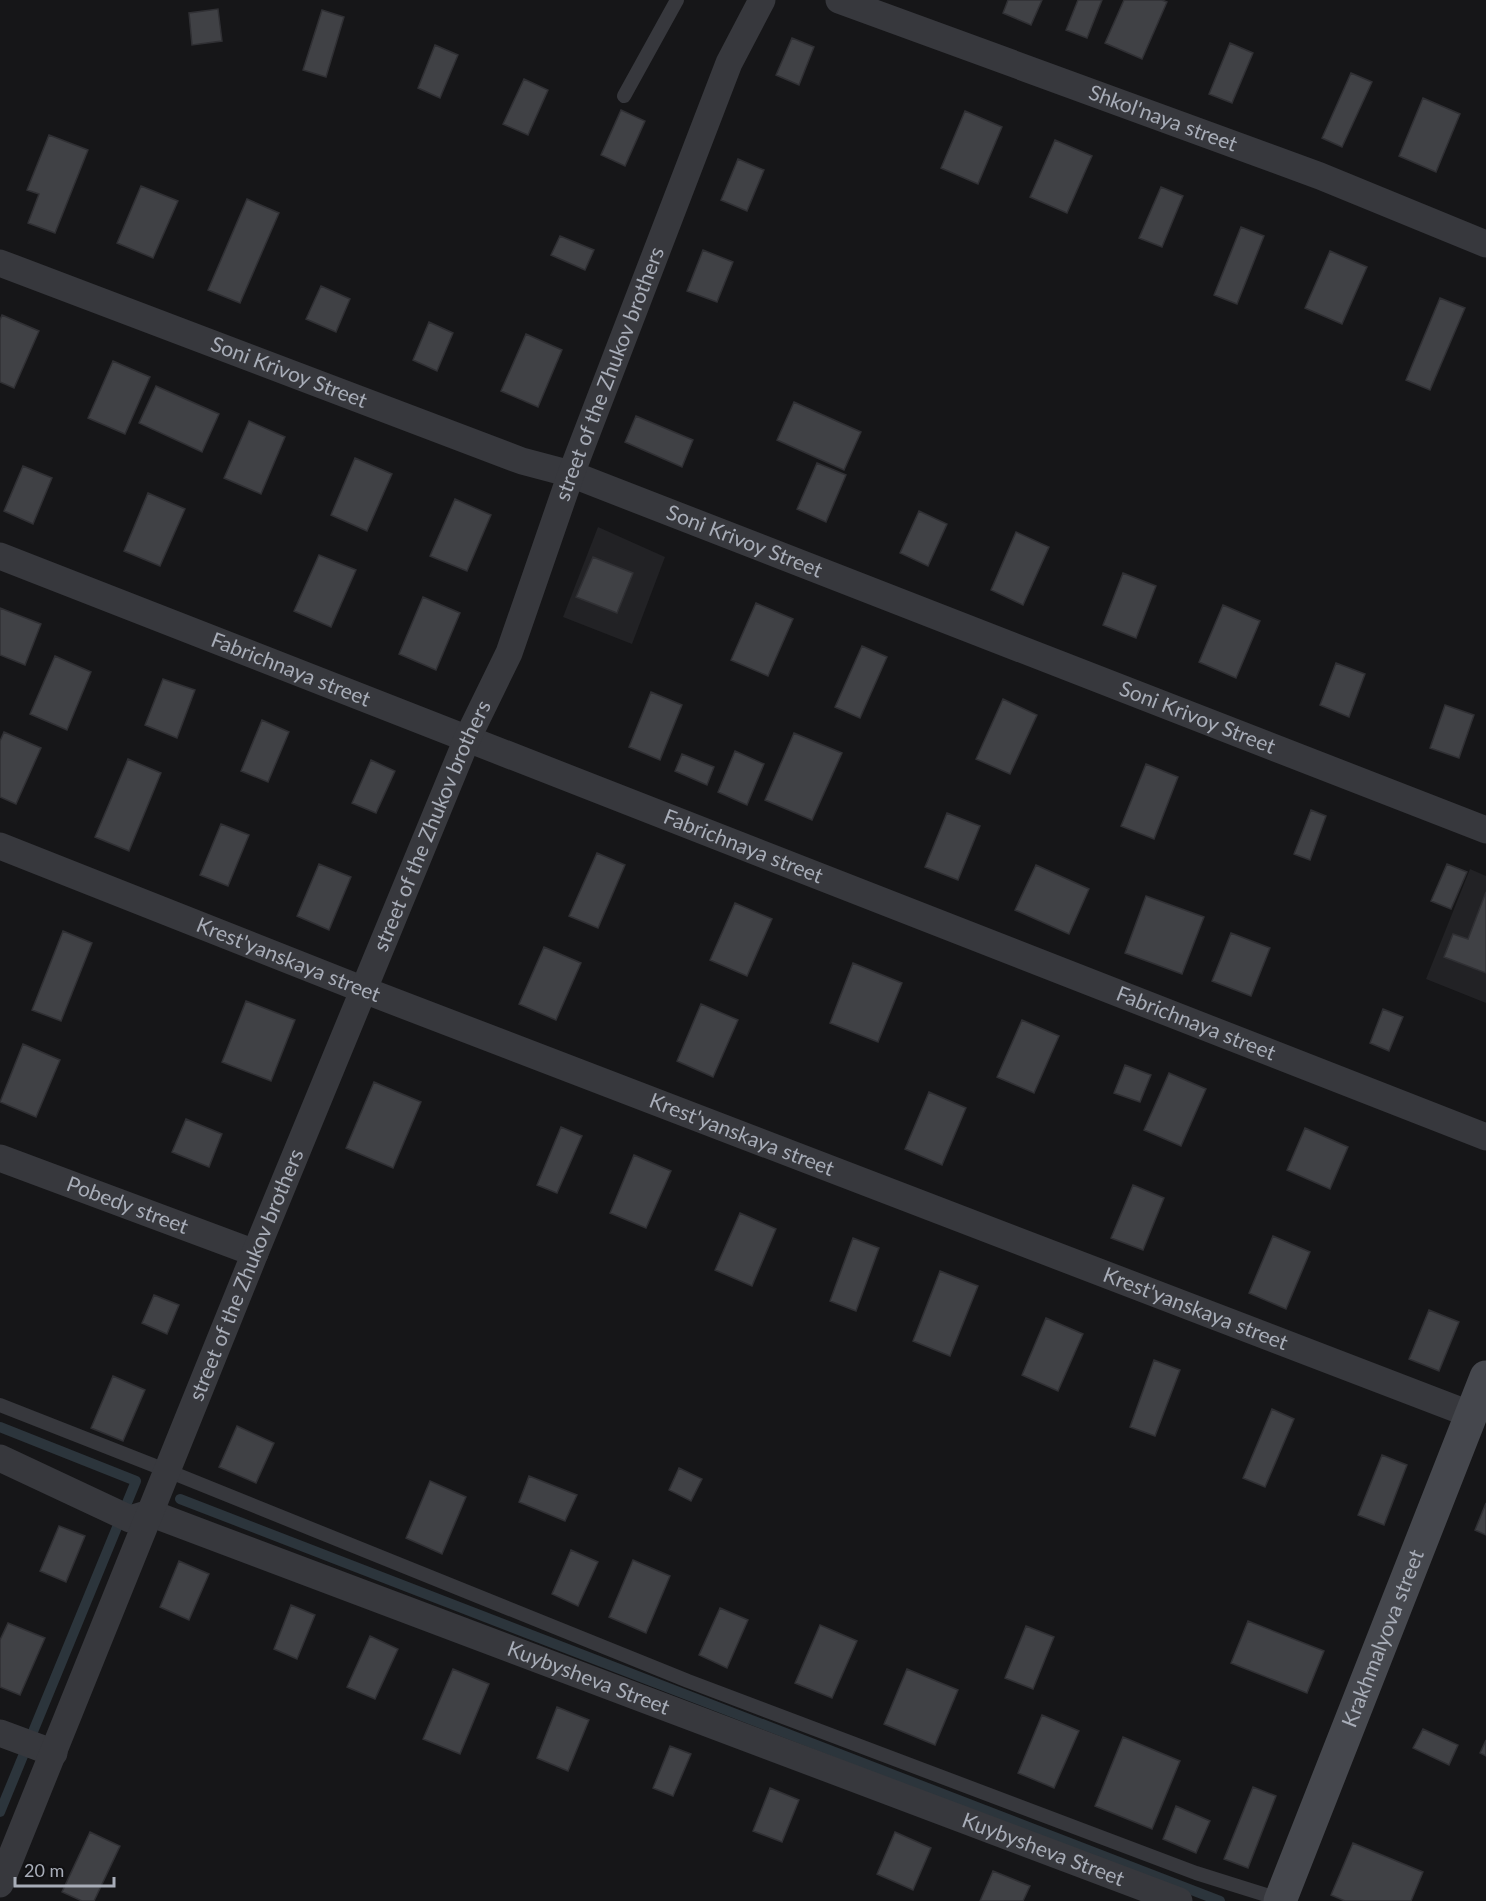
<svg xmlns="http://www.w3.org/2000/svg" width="1486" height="1901" viewBox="0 0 1486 1901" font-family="Lato,sans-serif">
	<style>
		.built { fill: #222225 }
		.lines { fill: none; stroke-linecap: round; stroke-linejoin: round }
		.stream { stroke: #2c353c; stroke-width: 10 }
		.building { fill: #404145; stroke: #303034; stroke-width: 1.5 }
		.lane { stroke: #37383d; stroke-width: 14 }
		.street { stroke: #37383d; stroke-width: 27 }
		.secondary { stroke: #45474d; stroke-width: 33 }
		.labels { text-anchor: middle; stroke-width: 5; stroke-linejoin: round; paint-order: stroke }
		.street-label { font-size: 21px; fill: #a8adb8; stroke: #111113 }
	</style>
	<rect width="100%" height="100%" fill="#161618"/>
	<!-- built -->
	<path class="built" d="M598,527l67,30 -33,87 -69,-27z
		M1470,869l16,7v127l-60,-24z"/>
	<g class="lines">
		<!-- stream -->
		<path class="stream" d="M0,1427l136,54 -136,331
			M180,1499l1040,402"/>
	</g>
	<!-- building -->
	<path class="building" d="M1008,0h34l-11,25 -28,-12z
		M1078,0h24l-15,38 -21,-8z
		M1124,0h38l5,2 -25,57 -37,-16z
		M218,9l4,32 -30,4 -3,-32z
		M322,10l22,7 -18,60 -23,-7z
		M792,38l22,9 -15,38 -23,-10z
		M1230,43l23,10 -21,50 -23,-9z
		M435,45l23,10 -18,43 -22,-10z
		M1351,73l21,9 -30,65 -20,-9z
		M524,79l24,11 -20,45 -25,-11z
		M1423,98l37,16 -24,58 -37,-16z
		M621,110l24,11 -20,45 -24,-11z
		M965,111l37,16 -24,57 -37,-16z
		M49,135l39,15 -33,83 -27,-10 11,-29 -12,-4z
		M1055,140l37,16 -25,57 -37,-16z
		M738,159l26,11 -17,41 -26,-11z
		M141,186l37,15 -25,57 -36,-15z
		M1161,187l22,9 -21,51 -23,-9z
		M247,199l32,14 -39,90 -32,-13z
		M1241,227l23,9 -27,68 -23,-9z
		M560,236l34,14 -9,20 -34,-15z
		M703,250l30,12 -16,40 -30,-11z
		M1330,251l37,16 -25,57 -37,-16z
		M321,286l29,13 -14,33 -30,-13z
		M1440,298l25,10 -35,82 -24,-10z
		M2,315l37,16 -25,57 -14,-6v-62z
		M429,322l24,11 -16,38 -24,-11z
		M526,334l36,16 -24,57 -37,-16z
		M113,361l37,16 -25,57 -37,-16z
		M156,386l63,28 -17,38 -63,-29z
		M794,402l67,30 -17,38 -67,-30z
		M636,416l57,24 -11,27 -57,-25z
		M249,421l36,16 -24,57 -37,-16z
		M355,458l37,16 -25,57 -36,-16z
		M817,463l29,12 -20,47 -29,-13z
		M23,466l29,12 -19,46 -29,-13z
		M148,493l37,16 -25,57 -36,-15z
		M455,499l36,16 -24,56 -37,-15z
		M919,511l28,13 -19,42 -28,-13z
		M1016,532l33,15 -26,58 -32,-15z
		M319,555l37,15 -25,57 -37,-16z
		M593,557l40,16 -16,40 -41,-16z
		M1123,573l33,13 -20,52 -33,-13z
		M423,597l37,16 -24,57 -37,-16z
		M756,603l37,16 -25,57 -37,-16z
		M1223,605l37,16 -24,57 -37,-16z
		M0,608l41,16 -16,41 -25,-10z
		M862,646l25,11 -27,61 -25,-11z
		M55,656l36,16 -24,58 -37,-16z
		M1336,663l29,11 -16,43 -29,-12z
		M163,679l32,11 -18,48 -32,-13z
		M651,692l31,13 -22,55 -31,-13z
		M1003,699l34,16 -27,59 -34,-15z
		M1445,705l29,10 -15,43 -29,-10z
		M262,720l27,12 -21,50 -27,-11z
		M4,732l37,16 -25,56 -16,-7v-56z
		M794,733l48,20 -30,67 -47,-20z
		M735,751l29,13 -17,41 -29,-13z
		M682,754l32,13 -7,18 -32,-14z
		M128,759l33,14 -32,78 -34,-14z
		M371,760l24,11 -19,42 -24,-10z
		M1146,764l32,13 -24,62 -33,-13z
		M1311,810l15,6 -16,44 -16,-6z
		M947,813l33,13 -22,54 -33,-13z
		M221,824l28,11 -21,51 -28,-11z
		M597,853l28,12 -27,63 -29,-12z
		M319,864l32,13 -22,53 -32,-14z
		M1447,864l20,8 -16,37 -20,-8z
		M1036,865l53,24 -20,45 -54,-24z
		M1486,892v81l-42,-16 9,-23 15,5z
		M1146,896l58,21 -22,57 -57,-21z
		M735,903l37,16 -25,57 -37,-16z
		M63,931l29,12 -31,78 -29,-11z
		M1231,933l39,15 -19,48 -39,-15z
		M544,947l37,16 -25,57 -37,-16z
		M853,963l49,20 -24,59 -48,-19z
		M246,1001l49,19 -24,61 -49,-19z
		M701,1004l37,16 -25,57 -36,-16z
		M1383,1009l20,8 -14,34 -19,-8z
		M1022,1020l37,16 -25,57 -37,-16z
		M23,1044l37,16 -24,57 -36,-15z
		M1125,1065l26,10 -11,27 -26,-9z
		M1169,1073l37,16 -25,57 -37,-16z
		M374,1082l47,20 -28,66 -47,-20z
		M929,1092l37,16 -24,57 -37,-16z
		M186,1119l36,15 -13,33 -37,-15z
		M561,1127l21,9 -25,57 -20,-8z
		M1305,1128l43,19 -18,42 -43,-19z
		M634,1155l37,16 -25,57 -36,-15z
		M1133,1185l31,13 -21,52 -32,-12z
		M740,1213l36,16 -24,57 -37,-16z
		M1273,1236l37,16 -24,57 -37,-16z
		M853,1238l26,10 -23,63 -26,-10z
		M940,1271l38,15 -28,70 -37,-15z
		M154,1295l25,10 -12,29 -25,-11z
		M1429,1310l30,12 -20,49 -30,-12z
		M1046,1318l37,16 -25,57 -36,-16z
		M1154,1360l26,10 -25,66 -25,-9z
		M113,1376l32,14 -22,51 -32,-13z
		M1272,1409l22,10 -29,68 -22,-9z
		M237,1426l37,17 -18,40 -37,-16z
		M1382,1455l25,10 -23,60 -26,-10z
		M679,1468l23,11 -11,22 -22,-11z
		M529,1476l48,19 -12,26 -46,-19z
		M430,1481l36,16 -24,57 -36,-16z
		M1486,1503v32l-11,-5z
		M59,1526l26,10 -19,46 -26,-11z
		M571,1550l27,12 -20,44 -26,-12z
		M633,1560l37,16 -24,57 -37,-16z
		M179,1561l30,13 -20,46 -29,-13z
		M291,1605l24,10 -18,44 -23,-10z
		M720,1608l28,12 -21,48 -28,-13z
		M1248,1621l76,30 -17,42 -76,-30z
		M8,1623l37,15 -25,57 -20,-8v-47z
		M820,1625l37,16 -25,57 -37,-15z
		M1026,1626l28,11 -21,52 -28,-11z
		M370,1636l28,13 -23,50 -28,-12z
		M453,1669l36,15 -29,70 -37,-15z
		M907,1669l51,21 -23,55 -51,-21z
		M557,1707l32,13 -21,51 -31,-13z
		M1042,1715l37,16 -25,57 -36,-15z
		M1423,1729l35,16 -9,20 -36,-17z
		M1123,1737l57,24 -28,68 -57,-23z
		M1486,1740v16l-6,-3z
		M670,1746l21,8 -18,42 -20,-8z
		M1253,1787l23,9 -28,72 -24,-9z
		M770,1788l29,12 -17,42 -29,-11z
		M1176,1806l34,15 -14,32 -33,-14z
		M90,1832l30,14 -26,55h-12l-20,-9z
		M895,1832l36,16 -18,42 -36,-16z
		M1353,1843l70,29 -12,29h-66l-14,-6z
		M993,1871l37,15 -7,15h-43z"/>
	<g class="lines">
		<!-- lane -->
		<path class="lane" d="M624,96l53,-96
			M0,1405l168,66 520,210 508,192 86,27"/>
		<!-- street -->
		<g class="street">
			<path id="s1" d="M839,0l481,176 166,68"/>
			<path id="s2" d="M0,263l522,198 49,13 915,356"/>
			<path id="s3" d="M0,556l1486,581"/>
			<path id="s4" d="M0,846l364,144 1108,425"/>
			<path id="s5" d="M0,1158l255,95"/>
			<path id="s6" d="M0,1458l130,61 20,-6 1029,388"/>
			<path d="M0,1733l54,20"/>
			<path id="s7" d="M0,1884l255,-631 212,-514 42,-86 62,-179 158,-411 33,-63"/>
		</g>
		<!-- secondary -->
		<path class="secondary" id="s8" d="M1280,1901l206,-524"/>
	</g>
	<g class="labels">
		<!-- street labels -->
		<g class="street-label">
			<text dy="7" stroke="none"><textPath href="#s1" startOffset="345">Shkol'naya street</textPath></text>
			<text dy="7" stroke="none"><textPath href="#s2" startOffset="309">Soni Krivoy Street</textPath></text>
			<text dy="7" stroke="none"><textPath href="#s7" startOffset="1629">street of the Zhukov brothers</textPath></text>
			<text dy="7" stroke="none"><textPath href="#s2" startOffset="795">Soni Krivoy Street</textPath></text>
			<text dy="7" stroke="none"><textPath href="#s3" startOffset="312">Fabrichnaya street</textPath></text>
			<text dy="7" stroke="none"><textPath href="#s2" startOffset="1281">Soni Krivoy Street</textPath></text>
			<text dy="7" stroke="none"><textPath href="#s7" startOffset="1143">street of the Zhukov brothers</textPath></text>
			<text dy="7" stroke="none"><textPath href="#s3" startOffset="798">Fabrichnaya street</textPath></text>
			<text dy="7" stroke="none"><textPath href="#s4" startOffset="310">Krest'yanskaya street</textPath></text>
			<text dy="7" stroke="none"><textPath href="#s3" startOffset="1284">Fabrichnaya street</textPath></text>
			<text dy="7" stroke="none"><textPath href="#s4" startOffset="796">Krest'yanskaya street</textPath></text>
			<text dy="7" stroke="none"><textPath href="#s5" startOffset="136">Pobedy street</textPath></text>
			<text dy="7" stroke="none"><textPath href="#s7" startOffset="657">street of the Zhukov brothers</textPath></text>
			<text dy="7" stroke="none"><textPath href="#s4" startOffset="1282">Krest'yanskaya street</textPath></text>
			<text dy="7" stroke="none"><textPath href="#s8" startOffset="282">Krakhmalyova street</textPath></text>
			<text dy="7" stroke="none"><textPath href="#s6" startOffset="633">Kuybysheva Street</textPath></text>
			<text dy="7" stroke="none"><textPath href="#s6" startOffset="1119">Kuybysheva Street</textPath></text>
		</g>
	</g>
	<!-- scale -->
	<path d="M15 1877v9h99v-9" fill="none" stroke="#a8adb8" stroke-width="3"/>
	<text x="24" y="1877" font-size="18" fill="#a8adb8" stroke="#111113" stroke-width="4.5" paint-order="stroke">20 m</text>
</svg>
